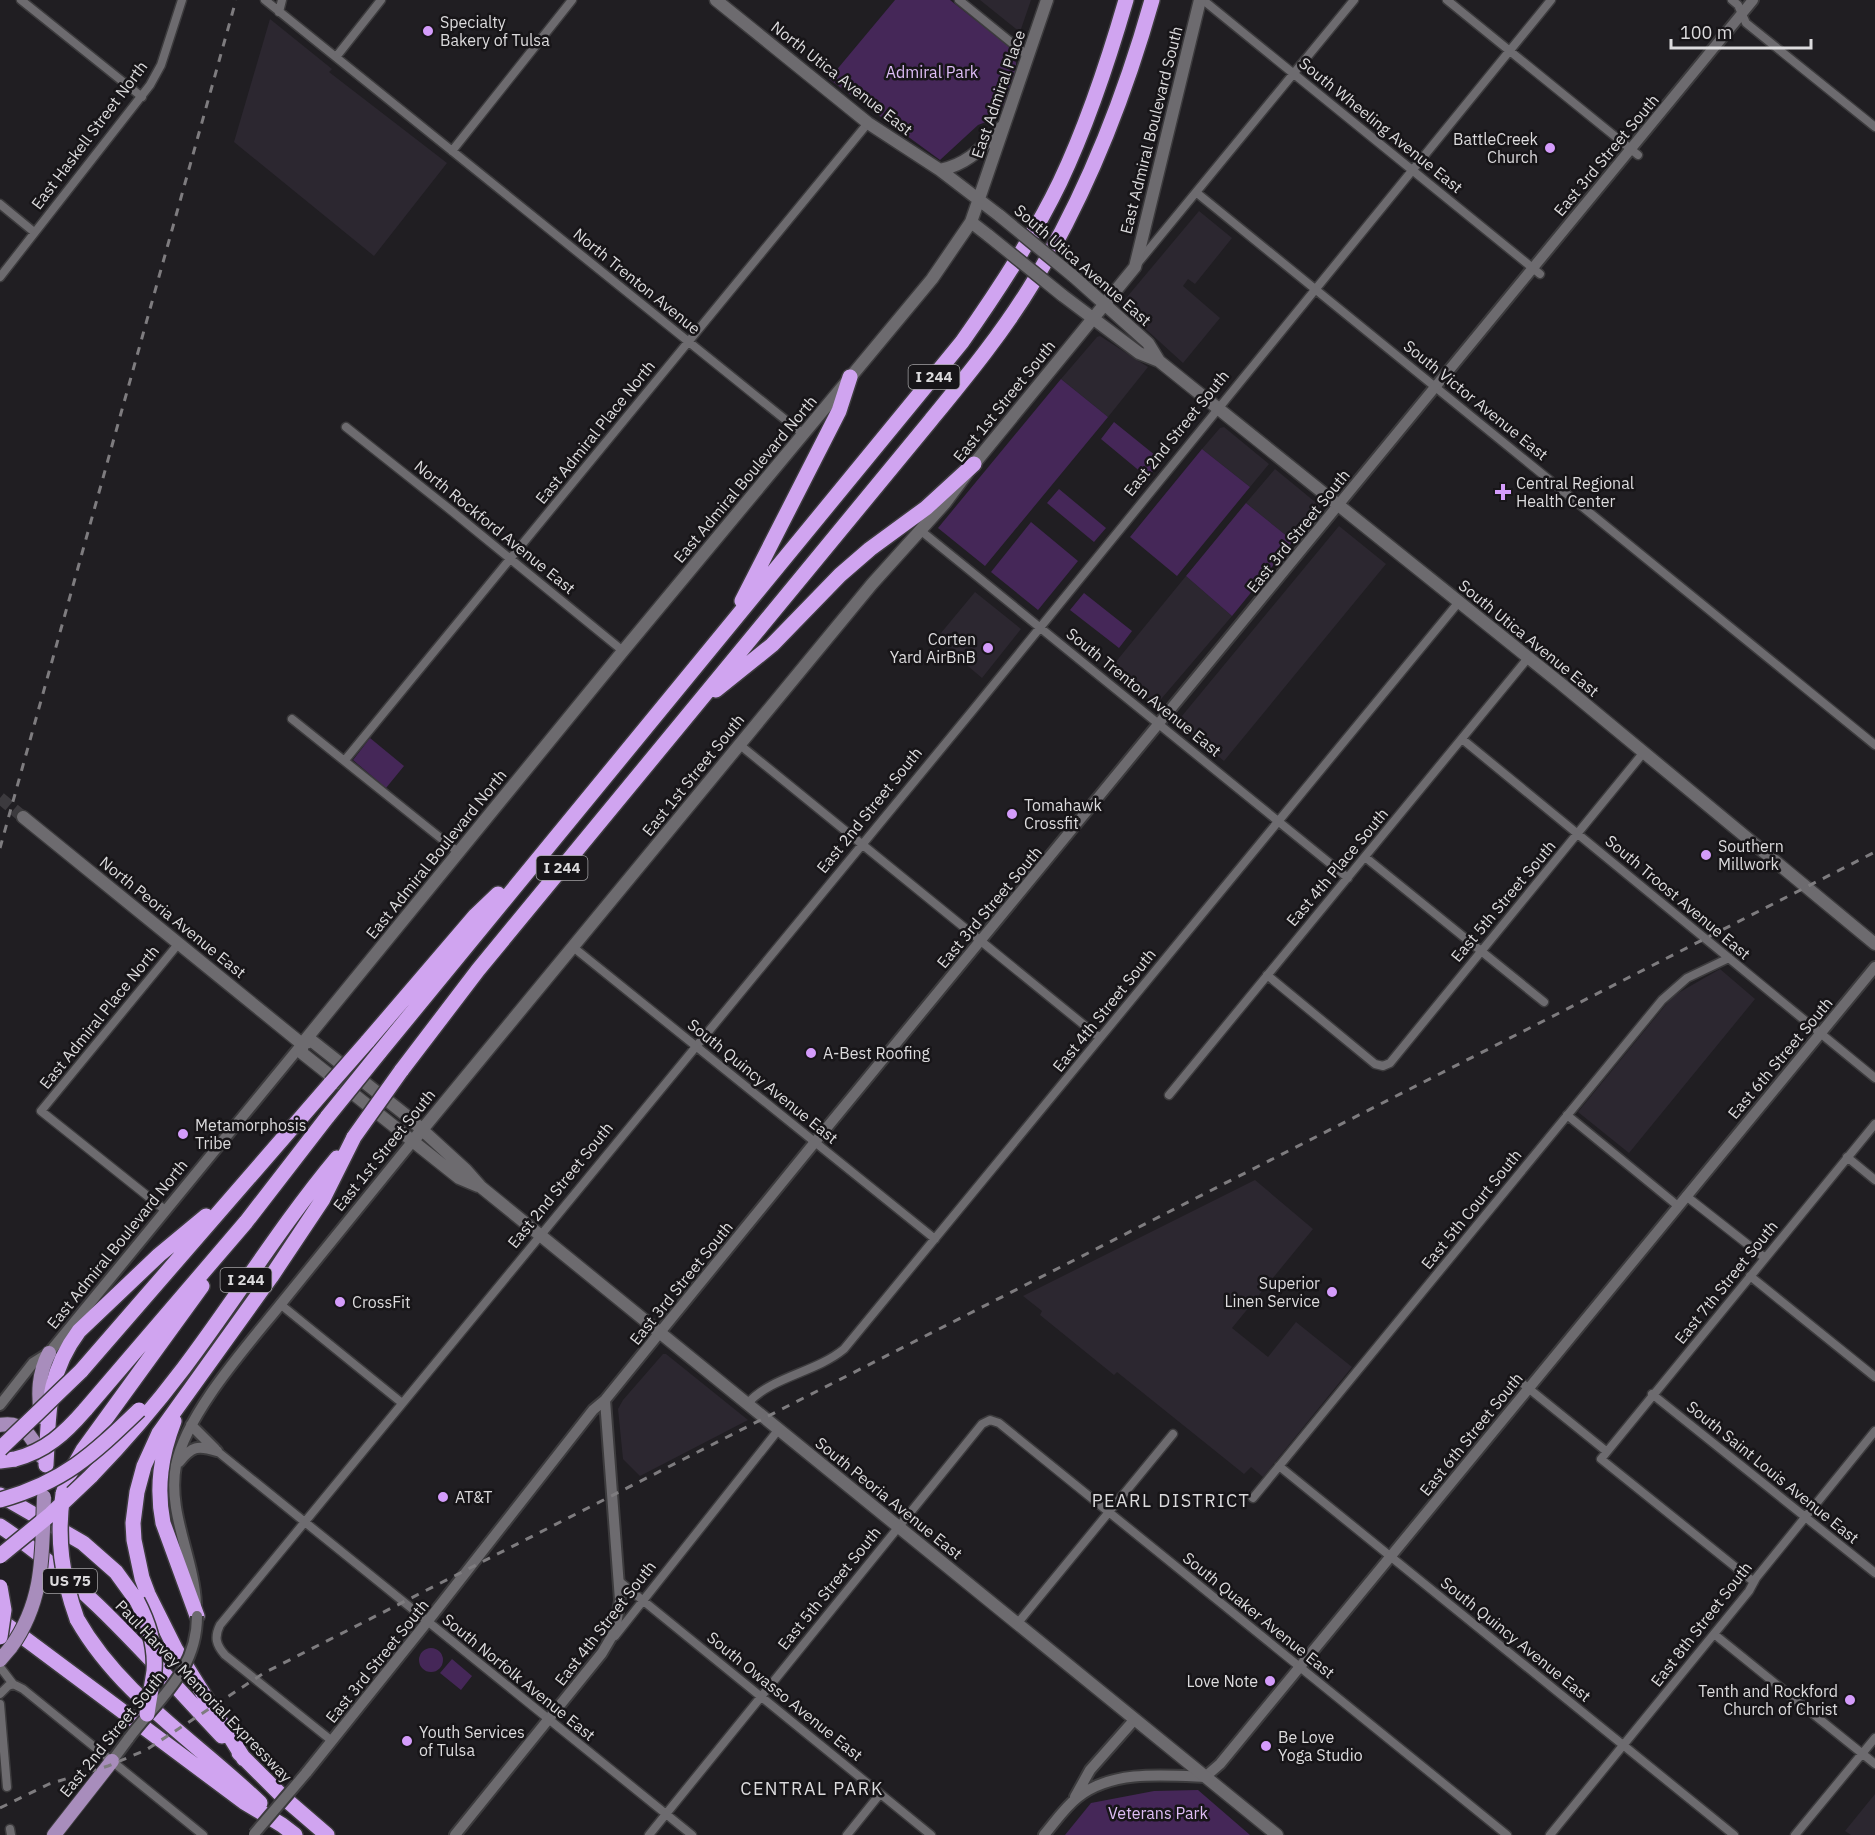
<svg xmlns="http://www.w3.org/2000/svg" width="1875" height="1835" viewBox="0 0 1875 1835" font-family="'IBM Plex Sans',sans-serif">
	<style>
		.built { fill: #2c2730 }
		.green { fill: #452758 }
		.lines { fill: none; stroke-linecap: round; stroke-linejoin: round }
		.secondary-tunnel { stroke: #3c3a3e; stroke-width: 12; stroke-dasharray: 12 6; stroke-linecap: butt }
		.minor-casing { stroke: #3c3b3d; stroke-width: 11 }
		.tertiary-casing { stroke: #3c3b3d; stroke-width: 14 }
		.secondary-casing { stroke: #3c3b3d; stroke-width: 15 }
		.primary-casing { stroke: #3c3b3d; stroke-width: 16 }
		.motorway-casing { stroke: #3c3b3d; stroke-width: 18 }
		.minor { stroke: #6d6b6f; stroke-width: 8 }
		.tertiary { stroke: #6d6b6f; stroke-width: 10 }
		.secondary { stroke: #6d6b6f; stroke-width: 12 }
		.primary { stroke: #a88dbc; stroke-width: 14 }
		.motorway { stroke: #d0a4f0; stroke-width: 15 }
		.rail { stroke: #7e7c7f; stroke-width: 3; stroke-dasharray: 8 8; stroke-linecap: butt }
		.tertiary-bridge-casing { stroke: #3c3b3d; stroke-width: 14; stroke-linecap: butt }
		.secondary-bridge-casing { stroke: #3c3b3d; stroke-width: 15; stroke-linecap: butt }
		.primary-bridge-casing { stroke: #3c3b3d; stroke-width: 16; stroke-linecap: butt }
		.motorway-bridge-casing { stroke: #3c3b3d; stroke-width: 18; stroke-linecap: butt }
		.tertiary-bridge { stroke: #6d6b6f; stroke-width: 10 }
		.secondary-bridge { stroke: #6d6b6f; stroke-width: 12 }
		.primary-bridge { stroke: #a88dbc; stroke-width: 14 }
		.motorway-bridge { stroke: #d0a4f0; stroke-width: 15 }
		.poi-dot { fill: #d49cfb; stroke: #171518; stroke-width: 2 }
		.labels { text-anchor: middle; stroke-width: 5; stroke-linejoin: round; paint-order: stroke }
		.shield { fill: #171518; stroke: #a1a0a2; stroke-width: 1.5 }
		.shield-label { font-size: 15px; font-weight: bold; fill: #dcdbdd }
		.poi-label { font-size: 16px; fill: #dcdbdd; stroke: #171518; text-anchor: start }
		.park-label { font-size: 16px; fill: #debdf6; stroke: #171518 }
		.street-label { font-size: 16px; fill: #dcdbdd; stroke: #171518 }
		.neighbourhood-label { font-size: 18px; letter-spacing: 1.5px; fill: #dcdbdd; stroke: #171518 }
	</style>
	<rect width="100%" height="100%" fill="#201e22"/>
	<!-- built -->
	<path class="built" d="M980,0h51l-11,32z
		M270,19l62,50 -3,3 118,91 -73,93 -140,-114z
		M1199,211l33,27 -37,46 -7,-5 -5,7 37,32 -37,45 -56,-51 -5,-9z
		M1100,336l48,31 -40,50 -47,-38 36,-42z
		M1224,427l45,37 -19,23 -48,-38 18,-21z
		M1275,469l45,37 -27,35 -47,-38z
		M1339,526l47,38 -162,197 -47,-39z
		M1186,576l46,40 -76,89 -46,-36z
		M975,592l46,37 -39,49 -46,-39z
		M1720,969l35,30 -126,154 -51,-41 95,-116z
		M1255,1180l58,49 -81,99 36,29 28,-35 56,45 -89,110 -12,-10 -7,7 -127,-102 -3,3 -74,-60 2,-4 -19,-15z
		M663,1354h3l82,66 -108,56 -17,-17 -5,-50 5,-9z
		M1875,1794v41h-24l-6,-4z"/>
	<!-- green -->
	<path class="green" d="M895,0h55l62,49 -2,2c3,4 6,8 6,13 1,13 -13,44 -20,54l-18,7 -38,35 -111,-81z
		M1061,379l47,38 -123,149 -47,-38z
		M1114,422l47,38 -13,18 -47,-39z
		M1202,449l48,38 -73,89 -47,-39z
		M1059,489l47,39 -12,14 -47,-39z
		M1246,503l47,38 -61,75 -46,-40z
		M1031,522l47,39 -40,49 -47,-38z
		M1084,593l48,38 -13,17 -49,-38z
		M370,738l34,28 -18,22 -33,-28z
		M419 1660a12 12 0 1 1 24 0a12 12 0 1 1-24 0Z
		M452,1659l20,17 -11,14 -21,-17z
		M1198,1790l52,45h-185l26,-32 63,-12z"/>
	<g class="lines">
		<!-- secondary-tunnel -->
		<path class="secondary-tunnel" d="M0,798l23,19"/>
		<!-- minor casing -->
		<g class="minor-casing">
			<path id="minor" d="M21,0l121,97
				M265,0l538,434
				M959,0l69,56
				M1203,0l337,274
				M1447,0l191,155
				M1732,0l6,5 8,18 129,104
				M279,12l3,-12
				M336,57l45,-57
				M452,151l120,-151
				M1197,193l678,552
				M0,204l34,28
				M1137,264l217,-264
				M0,277l150,-192 11,-20 21,-65
				M346,427l107,85 170,139
				M920,530l428,348
				M292,719l166,133
				M1462,739l413,339
				M740,745l360,293
				M345,760l523,-637
				M1365,857l179,145
				M573,947l362,292
				M1267,975l108,89 8,2 7,-3 254,-311
				M1169,1095l359,-437
				M1567,1115l111,91
				M1847,1157l28,23
				M1686,1196l79,62
				M165,1210l-124,-99 138,-168
				M1750,1276l125,101
				M280,1304l122,99
				M1522,1383l84,68
				M1652,1394l223,179
				M747,1404c25,-28 68,-31 97,-55l614,-746
				M217,1451l475,384
				M1279,1466l455,369
				M1253,1498l409,-498 25,-22 42,-20
				M619,1581l312,254
				M1754,1582l-153,-123 274,-335
				M1017,1624l156,-190
				M1714,1634l161,130
				M615,1636l164,-207
				M0,1667l13,17
				M0,1694l8,-8 5,-2 10,5 180,146
				M0,1704l7,83
				M332,1741l-107,-86c-9,-10 -11,-18 -5,-30l753,-915 578,-710
				M10,1829l1,6
				M649,1835l333,-411 8,-4 9,3 508,412
				M847,1835l33,-41
				M1550,1835l199,-244 7,-13 119,-147
				M1795,1835l80,-97"/>
		</g>
		<!-- tertiary casing -->
		<g class="tertiary-casing">
			<path id="tertiary" d="M0,1405l33,-42 16,-10 253,-309
				M191,1425l24,24
				M179,1462c13,-16 19,-17 38,-11
				M196,1604c-2,-47 -29,-91 -20,-139 10,-51 71,-119 104,-160 44,-55 88,-109 132,-163
				M112,1761l17,-23
				M306,1773l121,-151 166,-212 12,-10 43,-53 167,-205 938,-1142
				M1075,1797l15,-27 45,-51
				M455,1835l147,-182 13,-22 5,-31 -15,-200
				M1044,1835c11,-13 21,-28 34,-38 34,-27 86,-22 127,-20l15,-13 655,-797"/>
		</g>
		<!-- secondary casing -->
		<g class="secondary-casing">
			<path id="secondary" d="M716,0l152,123 72,47 60,46
				M940,170c29,-6 42,-23 62,-43
				M971,222l18,14
				M1073,276l75,67 11,18
				M1062,295l77,58 20,8 401,322 315,261
				M23,817l279,227
				M302,1044l321,-393 309,-372 39,-57 76,-222
				M302,1044l10,-3 95,75 59,54 15,17 796,648
				M302,1044v9l157,125 19,8
				M412,1142l460,-558 73,-81 29,-39 161,-197 65,-267"/>
		</g>
		<!-- primary casing -->
		<g class="primary-casing">
			<path id="primary" d="M41,1417c-3,-23 -3,-43 8,-64
				M0,1425c24,-5 33,14 42,32
				M0,1660l11,-13
				M54,1835l58,-74"/>
		</g>
		<!-- motorway casing -->
		<g class="motorway-casing">
			<path id="motorway" d="M742,601l97,-190 11,-34
				M716,690l56,-45 68,-70 30,-26 56,-41 48,-44
				M367,1042l108,-126 23,-22
				M379,1053l583,-711c36,-51 71,-104 98,-160 28,-59 48,-120 66,-182
				M401,1071l77,-101 453,-550c36,-44 73,-89 103,-139 53,-88 90,-182 118,-281
				M81,1371l250,-288
				M85,1410l161,-188 82,-106
				M174,1421c-13,34 -18,66 -11,102l34,93
				M0,1461l15,-2
				M46,1465c3,-52 0,-90 33,-134l80,-76 47,-39
				M91,1476c33,-34 64,-70 92,-107 53,-70 98,-144 154,-211
				M63,1494l6,-19 14,-25 119,-164
				M0,1495l83,48 33,29 21,29
				M0,1526c85,56 153,137 222,210
				M77,1619c43,76 121,124 183,184
				M0,1620l244,182 38,23 13,10
				M239,1753l44,44 44,38
				M244,1759l-68,-109 -28,-56 -6,-16 -8,-38 -1,-17 4,-31 7,-26 15,-33 112,-156 52,-78 31,-62"/>
		</g>
		<!-- minor -->
		<use href="#minor" class="minor"/>
		<!-- tertiary -->
		<use href="#tertiary" class="tertiary"/>
		<!-- secondary -->
		<use href="#secondary" class="secondary"/>
		<!-- primary -->
		<use href="#primary" class="primary"/>
		<!-- motorway -->
		<use href="#motorway" class="motorway"/>
		<!-- rail -->
		<path class="rail" d="M0,848l236,-848
			M0,1808l49,-24 59,-18 38,-16 118,-77 1611,-821"/>
		<!-- tertiary-bridge casing -->
		<g class="tertiary-bridge-casing">
			<path id="tertiary-bridge" d="M129,1738c30,-40 68,-67 68,-122
				M254,1834l52,-61"/>
		</g>
		<!-- secondary-bridge casing -->
		<g class="secondary-bridge-casing">
			<path id="secondary-bridge" d="M1000,216l73,60
				M989,236l73,59"/>
		</g>
		<!-- primary-bridge casing -->
		<g class="primary-bridge-casing">
			<path id="primary-bridge" d="M11,1647c34,-47 31,-95 33,-150"/>
		</g>
		<!-- motorway-bridge casing -->
		<g class="motorway-bridge-casing">
			<path id="motorway-bridge" d="M331,1083l36,-41
				M328,1116l51,-63
				M354,1137l47,-66
				M0,1449l81,-78
				M15,1459c31,-8 50,-26 70,-49
				M63,1494c-7,44 -1,83 14,125
				M0,1500c64,-18 92,-45 139,-90
				M0,1556l51,-42 40,-38
				M0,1587l4,23 -4,27
				M137,1601c11,21 19,45 17,70 -2,14 -5,28 -7,43"/>
		</g>
		<!-- tertiary-bridge -->
		<use href="#tertiary-bridge" class="tertiary-bridge"/>
		<!-- secondary-bridge -->
		<use href="#secondary-bridge" class="secondary-bridge"/>
		<!-- primary-bridge -->
		<use href="#primary-bridge" class="primary-bridge"/>
		<!-- motorway-bridge -->
		<use href="#motorway-bridge" class="motorway-bridge"/>
	</g>
	<!-- markers -->
	<g class="poi-dot">
		<circle cx="428" cy="31" r="6"/>
		<circle cx="1550" cy="148" r="6"/>
		<path d="M1500 483h6v6h6v6h-6v6h-6v-6h-6v-6h6z"/>
		<circle cx="988" cy="648" r="6"/>
		<circle cx="1012" cy="814" r="6"/>
		<circle cx="1706" cy="855" r="6"/>
		<circle cx="811" cy="1053" r="6"/>
		<circle cx="183" cy="1134" r="6"/>
		<circle cx="1332" cy="1292" r="6"/>
		<circle cx="340" cy="1302" r="6"/>
		<circle cx="443" cy="1497" r="6"/>
		<circle cx="1270" cy="1681" r="6"/>
		<circle cx="1850" cy="1700" r="6"/>
		<circle cx="407" cy="1741" r="6"/>
		<circle cx="1266" cy="1746" r="6"/>
	</g>
	<g class="labels">
		<!-- shield labels -->
		<g class="shield">
			<rect x="908.5" y="365" width="51" height="24" rx="4.5"/>
			<rect x="536.5" y="856" width="51" height="24" rx="4.5"/>
			<rect x="220.5" y="1268" width="51" height="24" rx="4.5"/>
			<rect x="43" y="1569" width="54" height="24" rx="4.5"/>
		</g>
		<g class="shield-label">
			<text x="934" y="382">I 244</text>
			<text x="562" y="873">I 244</text>
			<text x="246" y="1285">I 244</text>
			<text x="70" y="1586">US 75</text>
		</g>
		<!-- poi labels -->
		<g class="poi-label">
			<text x="440" y="28">Specialty<tspan x="440" dy="18">Bakery of Tulsa</tspan></text>
			<text x="1538" y="145" text-anchor="end">BattleCreek<tspan x="1538" dy="18">Church</tspan></text>
			<text x="1516" y="489">Central Regional<tspan x="1516" dy="18">Health Center</tspan></text>
			<text x="976" y="645" text-anchor="end">Corten<tspan x="976" dy="18">Yard AirBnB</tspan></text>
			<text x="1024" y="811">Tomahawk<tspan x="1024" dy="18">Crossfit</tspan></text>
			<text x="1718" y="852">Southern<tspan x="1718" dy="18">Millwork</tspan></text>
			<text x="823" y="1059">A-Best Roofing</text>
			<text x="195" y="1131">Metamorphosis<tspan x="195" dy="18">Tribe</tspan></text>
			<text x="1320" y="1289" text-anchor="end">Superior<tspan x="1320" dy="18">Linen Service</tspan></text>
			<text x="352" y="1308">CrossFit</text>
			<text x="455" y="1503">AT&amp;T</text>
			<text x="1258" y="1687" text-anchor="end">Love Note</text>
			<text x="1838" y="1697" text-anchor="end">Tenth and Rockford<tspan x="1838" dy="18">Church of Christ</tspan></text>
			<text x="419" y="1738">Youth Services<tspan x="419" dy="18">of Tulsa</tspan></text>
			<text x="1278" y="1743">Be Love<tspan x="1278" dy="18">Yoga Studio</tspan></text>
		</g>
		<!-- park labels -->
		<g class="park-label">
			<text x="932" y="78">Admiral Park</text>
			<text x="1158" y="1819">Veterans Park</text>
		</g>
		<!-- street labels -->
		<g class="street-label">
			<text transform="translate(842 78) rotate(38)" y="6">North Utica Avenue East</text>
			<text transform="translate(998 94) rotate(-71)" y="6">East Admiral Place</text>
			<text transform="translate(1381 125) rotate(39)" y="6">South Wheeling Avenue East</text>
			<text transform="translate(1151 130) rotate(-76)" y="6">East Admiral Boulevard South</text>
			<text transform="translate(89 135) rotate(-53)" y="6">East Haskell Street North</text>
			<text transform="translate(1606 155) rotate(-50)" y="6">East 3rd Street South</text>
			<text transform="translate(1083 265) rotate(41)" y="6">South Utica Avenue East</text>
			<text transform="translate(637 281) rotate(39)" y="6">North Trenton Avenue</text>
			<text transform="translate(1476 400) rotate(39)" y="6">South Victor Avenue East</text>
			<text transform="translate(1004 401) rotate(-51)" y="6">East 1st Street South</text>
			<text transform="translate(595 432) rotate(-51)" y="6">East Admiral Place North</text>
			<text transform="translate(1176 433) rotate(-51)" y="6">East 2nd Street South</text>
			<text transform="translate(745 479) rotate(-50)" y="6">East Admiral Boulevard North</text>
			<text transform="translate(495 527) rotate(39)" y="6">North Rockford Avenue East</text>
			<text transform="translate(1298 531) rotate(-51)" y="6">East 3rd Street South</text>
			<text transform="translate(1529 638) rotate(39)" y="6">South Utica Avenue East</text>
			<text transform="translate(1144 692) rotate(39)" y="6">South Trenton Avenue East</text>
			<text transform="translate(693 775) rotate(-51)" y="6">East 1st Street South</text>
			<text transform="translate(869 810) rotate(-51)" y="6">East 2nd Street South</text>
			<text transform="translate(436 854) rotate(-51)" y="6">East Admiral Boulevard North</text>
			<text transform="translate(1337 867) rotate(-50)" y="6">East 4th Place South</text>
			<text transform="translate(1678 897) rotate(40)" y="6">South Troost Avenue East</text>
			<text transform="translate(1503 901) rotate(-50)" y="6">East 5th Street South</text>
			<text transform="translate(989 907) rotate(-50)" y="6">East 3rd Street South</text>
			<text transform="translate(173 917) rotate(39)" y="6">North Peoria Avenue East</text>
			<text transform="translate(1104 1010) rotate(-51)" y="6">East 4th Street South</text>
			<text transform="translate(99 1017) rotate(-51)" y="6">East Admiral Place North</text>
			<text transform="translate(1780 1058) rotate(-50)" y="6">East 6th Street South</text>
			<text transform="translate(763 1081) rotate(39)" y="6">South Quincy Avenue East</text>
			<text transform="translate(384 1150) rotate(-51)" y="6">East 1st Street South</text>
			<text transform="translate(560 1185) rotate(-51)" y="6">East 2nd Street South</text>
			<text transform="translate(1471 1209) rotate(-51)" y="6">East 5th Court South</text>
			<text transform="translate(117 1244) rotate(-51)" y="6">East Admiral Boulevard North</text>
			<text transform="translate(1726 1282) rotate(-51)" y="6">East 7th Street South</text>
			<text transform="translate(681 1283) rotate(-51)" y="6">East 3rd Street South</text>
			<text transform="translate(1471 1434) rotate(-51)" y="6">East 6th Street South</text>
			<text transform="translate(1773 1472) rotate(39)" y="6">South Saint Louis Avenue East</text>
			<text transform="translate(889 1498) rotate(39)" y="6">South Peoria Avenue East</text>
			<text transform="translate(829 1588) rotate(-51)" y="6">East 5th Street South</text>
			<text transform="translate(1259 1615) rotate(39)" y="6">South Quaker Avenue East</text>
			<text transform="translate(605 1623) rotate(-52)" y="6">East 4th Street South</text>
			<text transform="translate(1701 1624) rotate(-52)" y="6">East 8th Street South</text>
			<text transform="translate(1516 1639) rotate(39)" y="6">South Quincy Avenue East</text>
			<text transform="translate(377 1661) rotate(-51)" y="6">East 3rd Street South</text>
			<text transform="translate(519 1677) rotate(39)" y="6">South Norfolk Avenue East</text>
			<text transform="translate(204 1691) rotate(46)" y="6">Paul Harvey Memorial Expressway</text>
			<text transform="translate(785 1696) rotate(39)" y="6">South Owasso Avenue East</text>
			<text transform="translate(112 1734) rotate(-51)" y="6">East 2nd Street South</text>
		</g>
		<!-- neighbourhood labels -->
		<g class="neighbourhood-label">
			<text x="1171" y="1507">PEARL DISTRICT</text>
			<text x="812" y="1795">CENTRAL PARK</text>
		</g>
	</g>
	<!-- scale -->
	<path d="M1671 39v9h140v-9" fill="none" stroke="#dcdbdd" stroke-width="3"/>
	<text x="1680" y="39" font-size="18" fill="#dcdbdd" stroke="#171518" stroke-width="4.5" paint-order="stroke">100 m</text>
</svg>
